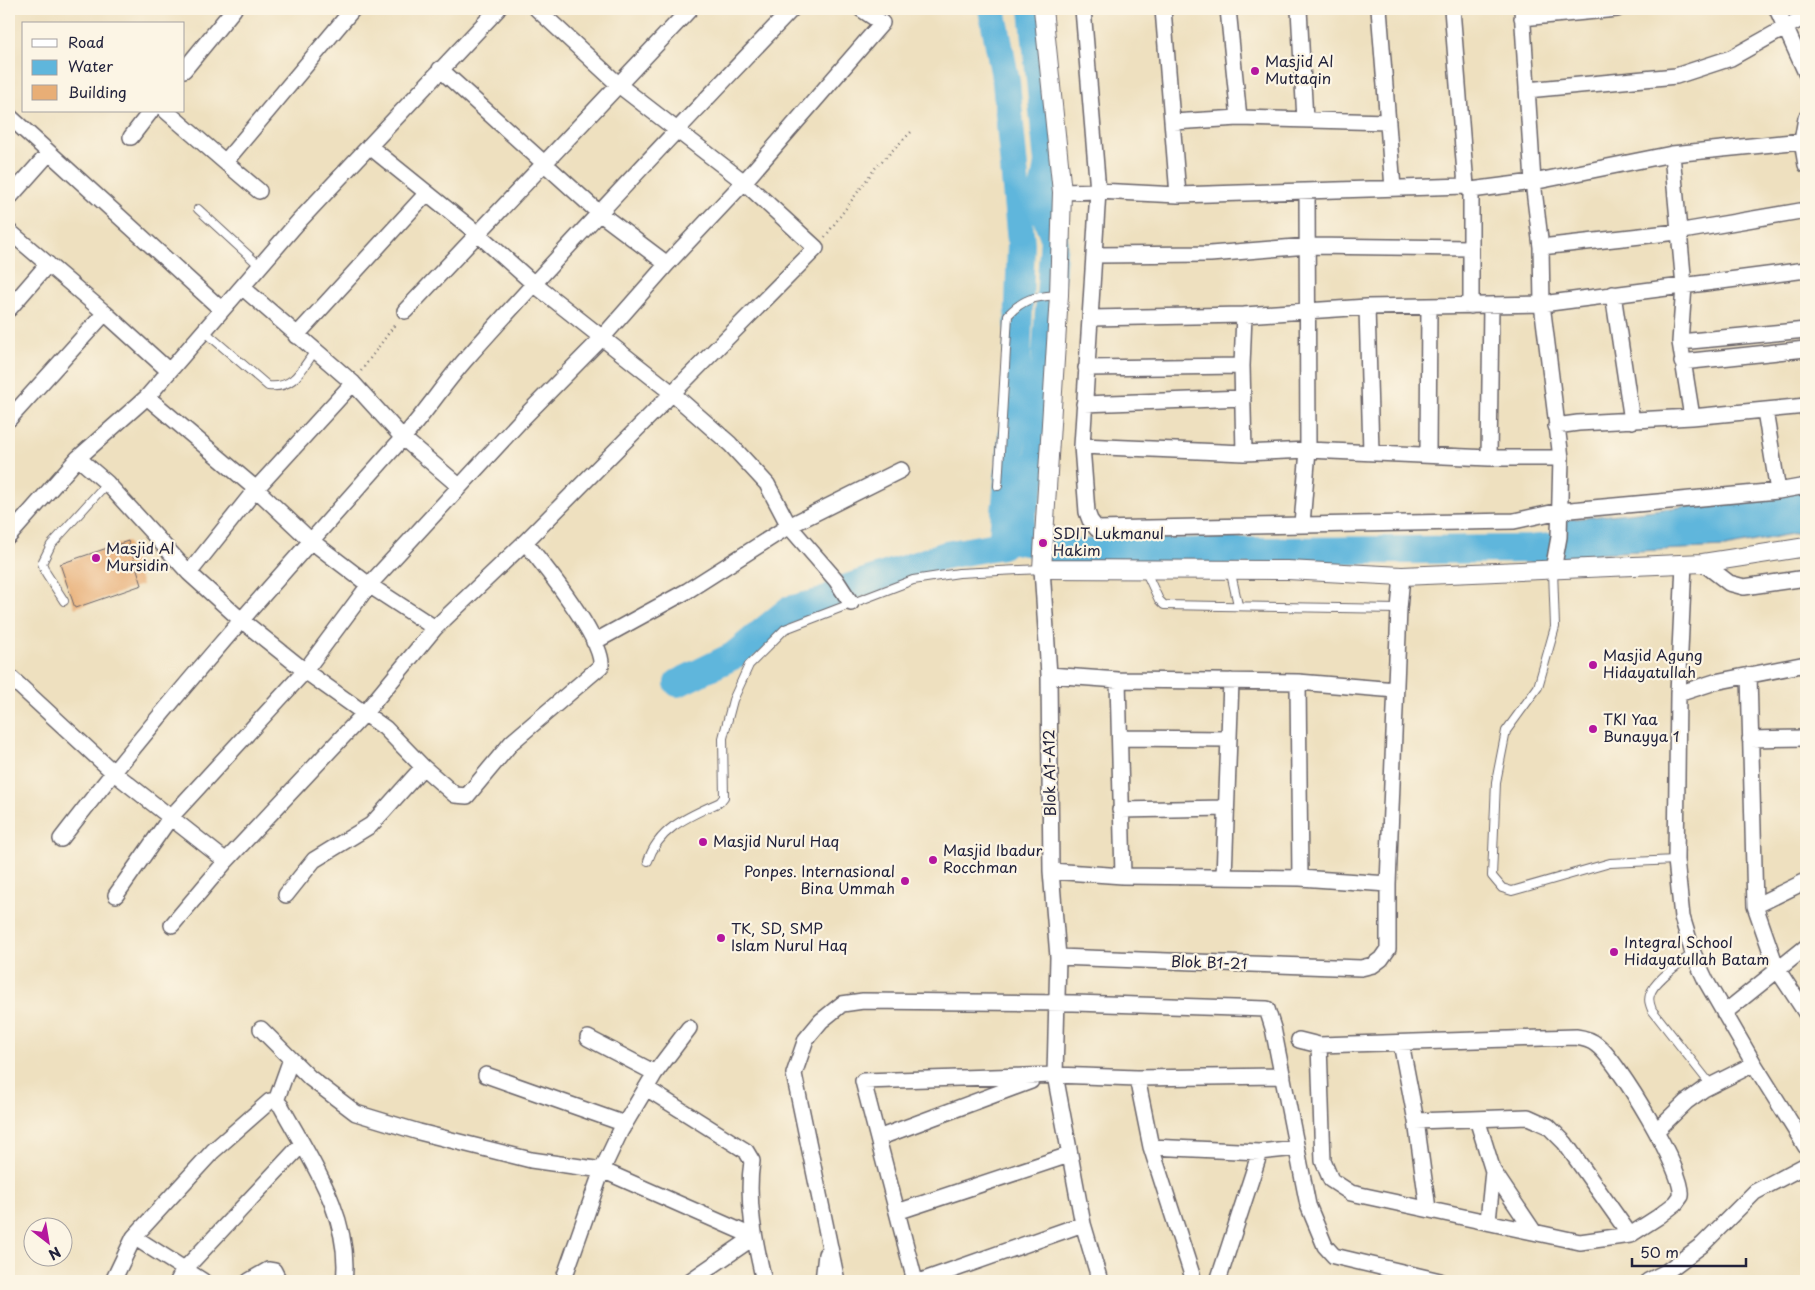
<svg xmlns="http://www.w3.org/2000/svg" width="1815" height="1290" viewBox="0 0 1815 1290" font-family="'Playpen Sans',sans-serif">
	<style>
		.water { fill: #5fb6dc; stroke: #406c8c }
		.lines { fill: none; stroke-linecap: round; stroke-linejoin: round }
		.river { stroke: #5fb6dc; stroke-width: 28 }
		.building { fill: #e8ae76 }
		.service-casing { stroke: #696469; stroke-width: 10 }
		.minor-casing { stroke: #696469; stroke-width: 18 }
		.tertiary-casing { stroke: #696469; stroke-width: 20 }
		.path { stroke: #696469; stroke-width: 2.5; stroke-dasharray: 1 4; stroke-linecap: butt }
		.service { stroke: #fff; stroke-width: 8 }
		.minor { stroke: #fff; stroke-width: 15 }
		.tertiary { stroke: #fff; stroke-width: 18 }
		.poi-dot { fill: #b5179e; stroke: #fcf5e5; stroke-width: 2 }
		.labels { text-anchor: middle; stroke-width: 4.5; stroke-linejoin: round; paint-order: stroke }
		.poi-label { font-size: 15px; fill: #22223b; stroke: #fcf5e5; text-anchor: start }
		.street-label { font-size: 15px; fill: #22223b; stroke: #fcf5e5 }
	</style>
	<rect width="100%" height="100%" fill="#fcf5e5"/>
	<filter id="ink" filterUnits="userSpaceOnUse"><feTurbulence type="fractalNoise" baseFrequency=".02" numOctaves="2"/><feDisplacementMap in="SourceGraphic" scale="10" xChannelSelector="R" yChannelSelector="G"/><feConvolveMatrix kernelMatrix="1 2 1 2 8 2 1 2 1" color-interpolation-filters="sRGB"/></filter>
	<filter id="wash" filterUnits="userSpaceOnUse"><feTurbulence type="fractalNoise" baseFrequency=".0096" numOctaves="4" result="noise"/><feDisplacementMap in="SourceGraphic" scale="20" xChannelSelector="R" yChannelSelector="G"/><feGaussianBlur stdDeviation="1.12" result="paint"/><feColorMatrix in="noise" values="0 0 0 0 0 0 0 0 0 0 0 0 0 0 0 0 0 1.4 0 .05"/><feComposite in="paint" operator="in"/></filter>
	<g filter="url(#wash)">
		<rect width="100%" height="100%" fill="#eee0bf"/>
		<!-- water -->
		<path class="water" d="M1806,490v41l-81,16 -172,8 1,-34 212,-23z"/>
		<g class="lines">
			<!-- river -->
			<path class="river" d="M1033,9l15,154 -7,40 13,34 -15,218 -24,85 27,5 11,8 476,-4 58,-5
				M678,683l55,-27 56,-46 34,-8 21,-13 102,-34 56,-10 14,-148 5,-154 -15,-161 -14,-73"/>
		</g>
		<g id="blocks">
			<!-- building -->
			<path class="building" d="M128,541l14,44 -67,23 -15,-44z"/>
		</g>
	</g>
	<g filter="url(#ink)">
		<use href="#blocks" fill-opacity="0" stroke="#696469" stroke-width="1"/>
		<g class="lines">
			<!-- service casing -->
			<g class="service-casing">
				<path id="service" d="M198,209l62,57
					M203,330l65,56c26,3 33,-16 47,-35
					M998,486l10,-171c17,-18 27,-18 51,-20
					M1230,569l8,36
					M1145,570l14,30 5,5 235,4
					M1553,570l2,57 -17,60 -32,44 -10,51 -4,94 10,12 10,3 98,-28 66,-3
					M64,601l-18,-28 -4,-10 9,-18 56,-62
					M648,861c11,-34 42,-45 72,-59l4,-5 -1,-59 10,-38 16,-35 36,-36 128,-49 46,-7 83,-4
					M1693,953c-11,9 -40,28 -43,42 -2,5 0,10 2,15l59,75"/>
			</g>
			<!-- minor casing -->
			<g class="minor-casing">
				<path id="minor" d="M1083,9l15,182 -16,255 5,66 3,8 7,9 417,-8 46,-10 218,-20 28,-5
					M1163,9l15,186
					M1228,9l11,109
					M1299,9l6,111
					M1379,9l14,179
					M1452,9l14,177
					M1522,9l11,173 8,65 1,57 19,154 -2,79 -6,33
					M1777,9l29,64
					M1522,18l95,-9
					M440,69l158,143 69,52
					M184,70l50,-61
					M1527,90l149,-14 55,-18 75,-42
					M166,111l59,51 128,-153
					M9,116l213,194
					M1806,118l-4,23 4,24
					M1173,122l66,-4 149,4
					M131,137l20,-26
					M369,146l109,88 56,50 138,109 58,51 37,40 22,42 47,54 15,23
					M1672,154l12,132 -4,56 12,75
					M225,162l34,29
					M1062,192l36,-1 80,4 288,-9 5,4 62,-8 139,-28 130,-13
					M9,198l40,-45
					M9,231l96,82 64,58
					M1541,247l136,-15 129,-22
					M1095,255l115,-1 98,-8 163,2
					M242,287l111,96 50,55 56,48
					M1613,294l19,127
					M1471,306v-116
					M1367,307l4,145
					M9,309l39,-45
					M405,311l285,-302
					M1244,315l-2,51 2,87
					M1091,318l153,-3 123,-8 175,-3 264,-34
					M296,336l131,-143
					M1680,342l126,-12
					M1682,362l124,-13
					M1086,368l156,-2
					M147,397l109,92 54,51 59,45 66,43
					M1084,404l159,-6
					M1765,411l13,80
					M9,419l96,-106
					M1556,426l22,-3 114,-6 114,-11
					M1082,446l162,7 64,-3 181,8h72
					M1428,454l1,-148
					M78,458l29,25 82,90 51,46 65,52 80,57 38,39 32,28 12,1 45,-54 89,-76c3,-26 -58,-102 -76,-124
					M1489,458l2,-153
					M1302,524l6,-74 -1,-259
					M9,536l69,-78 69,-61 152,-176 199,-212
					M1703,563l26,20 15,4 62,-9
					M1684,564l-6,130 -2,166 6,57 11,36 13,28 48,83 52,83
					M1042,569l7,106 2,196 7,86 -3,118 28,149 17,57
					M189,573l67,-84 97,-106
					M594,642l93,-51 102,-65 112,-56
					M1049,675l69,5 180,2 98,8
					M1749,675l6,231 22,63 29,44
					M9,676l104,96 113,89
					M1118,680l5,196
					M1298,682l2,196
					M1678,694l37,-12 91,-18
					M1121,738l107,1
					M1750,739l56,-1
					M1120,810l106,-2
					M61,839c107,-139 223,-268 339,-398 24,-26 43,-56 66,-82 106,-119 216,-235 326,-350
					M1051,871l72,5 177,2 88,6
					M1224,877l7,-196
					M116,895l54,-77 135,-147 64,-86 155,-168 77,-78 66,-75 77,-82 138,-159 -21,-14
					M286,895l28,-35 57,-35 52,-58
					M1755,906l51,-25
					M172,925l54,-64 138,-147 71,-86 90,-86 291,-294 -72,-66 -124,-96 -83,-77
					M1058,957l303,11 12,-3 8,-6 7,-10v-65l11,-275 3,-33
					M1724,1013l82,-66
					M261,1029l49,49 46,35 63,19 112,28 71,10 152,67
					M588,1038l67,35
					M1299,1040l20,5 257,-8c8,1 15,3 21,8 21,16 88,127 84,151l-5,7 -18,14 -28,18 -50,7 -229,-49 -20,-13 -8,-19 -4,-116
					M1401,1043l15,78 12,88
					M486,1075l139,49
					M1137,1078l14,69 43,134
					M646,1088l100,63 6,10c-6,40 3,82 12,120
					M276,1101l15,-42
					M1477,1119l16,52 -5,50
					M1416,1121l112,-4 20,9 17,17 65,92
					M1656,1131l30,-29 18,-13 50,-25
					M878,1138l153,-57
					M1151,1147l109,5 36,-4
					M1493,1171l41,61
					M897,1212l172,-57
					M134,1237l69,44
					M113,1281l21,-44 79,-86 57,-50h6l5,5c29,53 71,112 63,175
					M178,1281l5,-10 119,-127
					M249,1281l19,-11 6,1 5,10
					M563,1281l39,-111 18,-38 35,-59 34,-45
					M690,1281l64,-44
					M823,1281l3,-27
					M837,1281l-43,-207 12,-35 15,-18 21,-17 21,-3 211,2 193,6 6,19 35,177 17,41 9,10 106,25
					M915,1281l-52,-200 192,-6 82,3 146,-2
					M921,1281l162,-57
					M1218,1281l42,-129
					M1648,1281l18,-9 36,-27 53,-53 51,-27"/>
			</g>
			<!-- tertiary casing -->
			<g class="tertiary-casing">
				<path id="tertiary" d="M1043,9l19,183 -3,103 -17,274 245,1 115,6 301,-13 103,-16"/>
			</g>
			<!-- path -->
			<path class="path" d="M825,237l51,-70 35,-35
				M361,371l35,-48"/>
			<!-- service -->
			<use href="#service" class="service"/>
			<!-- minor -->
			<use href="#minor" class="minor"/>
			<!-- tertiary -->
			<use href="#tertiary" class="tertiary"/>
		</g>
	</g>
	<!-- markers -->
	<g class="poi-dot">
		<circle cx="1255" cy="71" r="5"/>
		<circle cx="1043" cy="543" r="5"/>
		<circle cx="96" cy="558" r="5"/>
		<circle cx="1593" cy="665" r="5"/>
		<circle cx="1593" cy="729" r="5"/>
		<circle cx="703" cy="842" r="5"/>
		<circle cx="933" cy="860" r="5"/>
		<circle cx="905" cy="881" r="5"/>
		<circle cx="721" cy="938" r="5"/>
		<circle cx="1614" cy="952" r="5"/>
	</g>
	<g class="labels">
		<!-- poi labels -->
		<g class="poi-label">
			<text x="1265" y="67">Masjid Al<tspan x="1265" dy="17">Muttaqin</tspan></text>
			<text x="1053" y="539">SDIT Lukmanul<tspan x="1053" dy="17">Hakim</tspan></text>
			<text x="106" y="554">Masjid Al<tspan x="106" dy="17">Mursidin</tspan></text>
			<text x="1603" y="661">Masjid Agung<tspan x="1603" dy="17">Hidayatullah</tspan></text>
			<text x="1603" y="725">TKI Yaa<tspan x="1603" dy="17">Bunayya 1</tspan></text>
			<text x="713" y="847">Masjid Nurul Haq</text>
			<text x="943" y="856">Masjid Ibadur<tspan x="943" dy="17">Rocchman</tspan></text>
			<text x="895" y="877" text-anchor="end">Ponpes. Internasional<tspan x="895" dy="17">Bina Ummah</tspan></text>
			<text x="731" y="934">TK, SD, SMP<tspan x="731" dy="17">Islam Nurul Haq</tspan></text>
			<text x="1624" y="948">Integral School<tspan x="1624" dy="17">Hidayatullah Batam</tspan></text>
		</g>
		<!-- street labels -->
		<g class="street-label">
			<text transform="translate(1050 773) rotate(-91)" y="5">Blok A1-A12</text>
			<text transform="translate(1209 963) rotate(2)" y="5">Blok B1-21</text>
		</g>
	</g>
	<!-- margin -->
	<rect width="1815" height="1290" fill="none" stroke="#fcf5e5" stroke-width="30"/>
	<!-- legend -->
	<rect x="22" y="22" width="162" height="90" fill="#fcf5e5" stroke="#a5a1a1"/>
	<rect x="32" y="39" width="25" height="8" fill="#ffffff" stroke="#a5a1a1"/>
	<text x="68" y="48" font-size="15" fill="#22223b">Road</text>
	<rect x="32" y="60" width="25" height="15" fill="#5fb6dc" stroke="#a5a1a1"/>
	<text x="68" y="72" font-size="15" fill="#22223b">Water</text>
	<rect x="32" y="85" width="25" height="15" fill="#e8ae76" stroke="#a5a1a1"/>
	<text x="68" y="98" font-size="15" fill="#22223b">Building</text>
	<!-- north arrow -->
	<g transform="translate(48 1242) rotate(149)"><circle r="24" fill="#fcf5e5" stroke="#a5a1a1"/>
	<path d="M0-4L9 19L0 12L-9 19Z" fill="#b5179e"/>
	<text y="-8" font-size="14" font-weight="bold" text-anchor="middle" fill="#22223b">N</text>
	</g>
	<!-- scale -->
	<path d="M1632 1258v8h114v-8" fill="none" stroke="#22223b" stroke-width="2.5"/>
	<text x="1640" y="1258" font-size="15" fill="#22223b" stroke="#fcf5e5" stroke-width="4" paint-order="stroke">50 m</text>
</svg>
